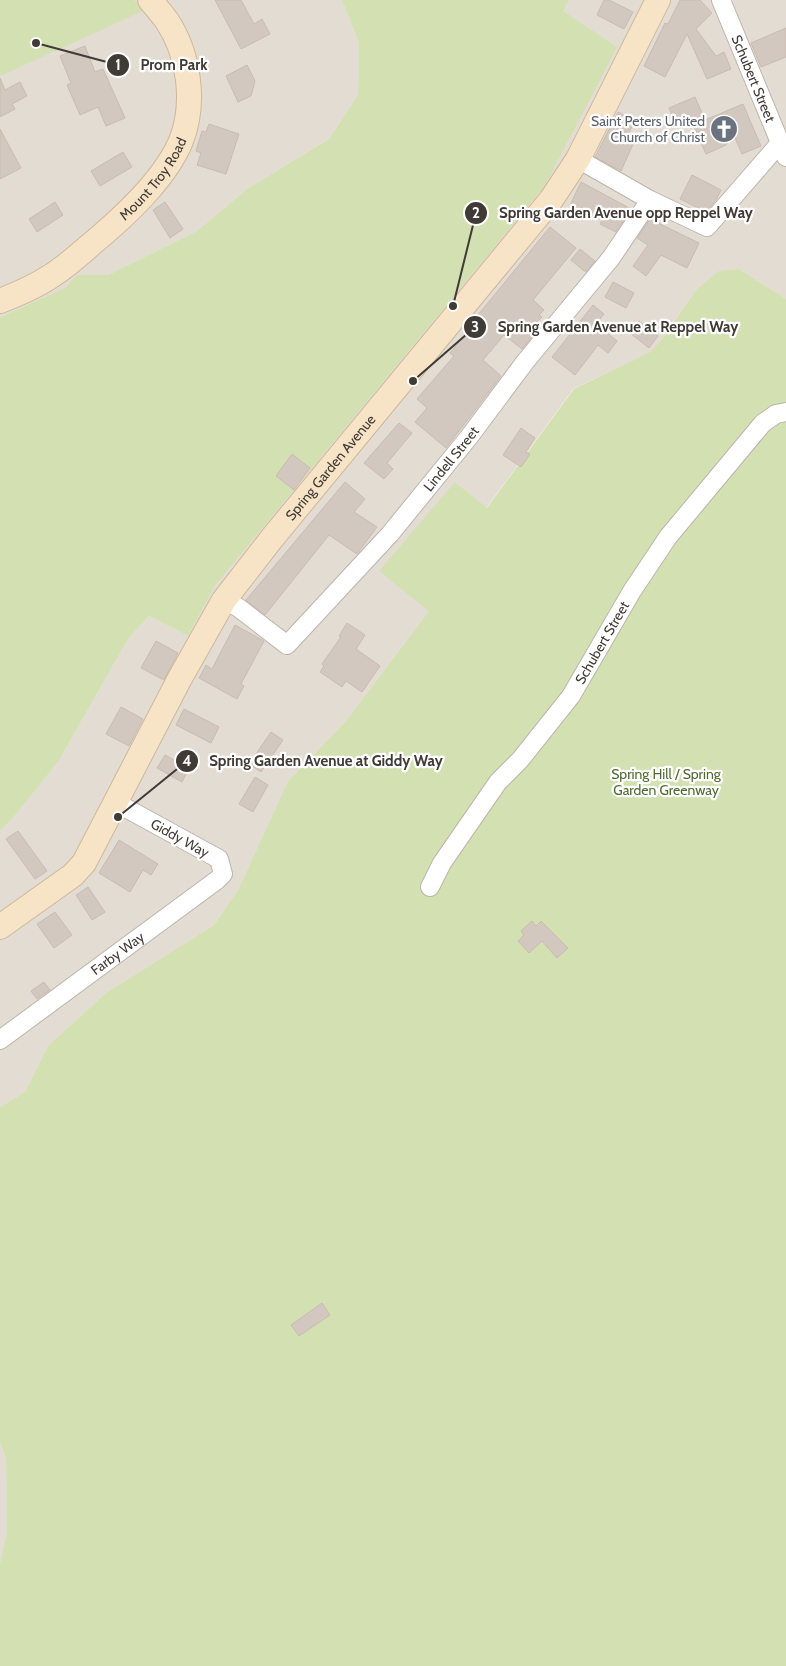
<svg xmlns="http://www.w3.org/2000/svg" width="786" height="1666" viewBox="0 0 786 1666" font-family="Cabin,sans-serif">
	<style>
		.residential { fill: #e3dcd3 }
		.green { fill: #d3e0b2 }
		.building { fill: #d3c8bf; stroke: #cabbb0 }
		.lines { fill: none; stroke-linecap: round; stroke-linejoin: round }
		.street-casing { stroke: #bdb4ac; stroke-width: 20 }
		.secondary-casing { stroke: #cdb89b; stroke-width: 26 }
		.street { stroke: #fff; stroke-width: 18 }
		.secondary { stroke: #f7e4c7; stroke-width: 24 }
		.labels { text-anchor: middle; stroke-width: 4.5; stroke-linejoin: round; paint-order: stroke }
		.street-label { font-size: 14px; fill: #413b35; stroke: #fff }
		.worship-label { font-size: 14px; fill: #5b616d; stroke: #fff; text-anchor: end }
		.park-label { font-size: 14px; fill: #506b30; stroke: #fff }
		.leader { fill: none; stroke: #413b35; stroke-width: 2 }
		.callout-dot { fill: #413b35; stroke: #fff; stroke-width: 2 }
		.mark-label { font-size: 15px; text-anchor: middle; font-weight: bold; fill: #fff }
		.callout-label { font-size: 15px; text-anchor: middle; font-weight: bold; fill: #413b35; stroke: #fff; stroke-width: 4.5; stroke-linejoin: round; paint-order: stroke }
	</style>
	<rect width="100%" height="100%" fill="#f0ebe5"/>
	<!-- residential -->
	<path class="residential" d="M0,0h342l17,43 -1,52 -29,44 -82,50 -50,42 -89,44h-31l-12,13 -65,29z
		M569,0h142l5,12 18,-12h52v299l-47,-30 -43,21 -32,47 -14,15 -77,37 -87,119 -31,-26 -26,129 -83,110 -58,60 -50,109 -24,35 -108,68 -58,53 -23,46 -25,15v-276l13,-13 45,-56 70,-123 21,-23 39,20 28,-52z
		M0,1442l6,17 1,72 -7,32z"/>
	<!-- green -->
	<path class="green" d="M0,0h134l11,10 -145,66z
		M342,0h227l-6,11 54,36 -73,140 -328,397 -28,52 -39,-20 -21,23 -70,123 -45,56 -13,13v-514l65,-29 12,-13h31l89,-44 50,-42 82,-50 29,-44 1,-52z
		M739,269l47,30v1367h-786v-103l7,-32 -1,-72 -6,-17v-335l25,-15 23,-46 58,-53 108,-68 24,-35 50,-109 58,-60 83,-110 -50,-40 76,-89 32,26 87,-119 76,-37 14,-15 32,-47 23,-19z"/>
	<!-- building -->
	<path class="building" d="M215,0h26l13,24 8,-5 8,15 -29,15z
		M604,0h5l24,12 -9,17 -27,-14z
		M680,0h20l12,13 -16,16 20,27 8,-4 7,17 -24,10 -20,-45 -22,43 -21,-11 21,-43 3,1z
		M786,28v29l-25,10 -10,-24z
		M85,46l10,26 8,-3 22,49 -19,8 -8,-19 -18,8 -13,-30 4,-2 -11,-27z
		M247,65l8,16 -4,15 -13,6 -12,-26z
		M0,78l5,12 15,-8 7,14 -15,8 3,5 -15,8z
		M695,97l10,23 38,-16 18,42 -19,8 -10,-23 -6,14 -20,9 -15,-34 -14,6 -8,-18z
		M618,112l17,9 -9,17 8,4 -13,29 -26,-14z
		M209,124l30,10 -13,40 -29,-9 4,-12 -5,-2 6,-20 4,1z
		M0,129l21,39 -21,11z
		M123,152l9,15 -32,19 -9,-15z
		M692,175l29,15 -5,10 -10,12 -26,-13z
		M581,182l50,27 -15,23 -16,-8 2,-4 -32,-15z
		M55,202l8,13 -26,17 -8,-13z
		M165,202l18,27 -13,9 -17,-28z
		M650,219l49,24 -12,25 -26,-13 -15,21 -13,-10 15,-21 -11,-7z
		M550,227l26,21 -43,52 11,10 -5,5 3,2 -6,6 4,4 -18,22 -18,-14 -21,25 18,16 -55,72 -31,-26 12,-14 -10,-9 37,-43 -4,-3 30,-36 -2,-2z
		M580,249l15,12 -8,10h-3l-13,-11z
		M613,282l21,11 -8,15 -21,-11z
		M593,305l11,9 -8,10 21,17 -9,12 -10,-8 -23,30 -23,-18z
		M639,321l19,15 -9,12 -19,-15z
		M399,423l13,10 -25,30 6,6 -9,10 -20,-16z
		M521,428l14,10 -9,14 4,2 -9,13 -18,-12z
		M292,454l18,14 -16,22 -18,-14z
		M345,482l20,17 -11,13 23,15 -20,27 -28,-19 -64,80 -19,-15z
		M347,623l18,12 -9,14 24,17 -18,26 -16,-11 -4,6 -22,-15 4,-6 -2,-2 19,-27 -2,-1z
		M235,625l29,16 -23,43 3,2 -7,13 -38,-21 7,-13 6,4z
		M156,641l22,12 -14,27 -23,-12z
		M121,707l22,12 -14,27 -23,-12z
		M184,709l35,18 -8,16 -35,-18z
		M271,732l12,8 -22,32 -12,-8z
		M165,755l24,13 -7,14 -25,-14z
		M255,777l13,8 -15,27 -14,-8z
		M18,831l29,40 -12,8 -29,-40z
		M119,840l39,24 -7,11 -8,-5 -13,22 -31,-19z
		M88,887l17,25 -13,8 -16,-25z
		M55,912l17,23 -18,13 -17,-24z
		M532,921l4,5 5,-5 27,27 -11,10 -15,-17 -13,12 -11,-12 6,-6 -3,-4z
		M44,982l6,8 -13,9 -6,-8z
		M322,1303l8,12 -31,21 -8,-11z"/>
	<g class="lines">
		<!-- street casing -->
		<g class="street-casing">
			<g id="street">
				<path id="s1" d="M721,0l65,157"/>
				<path d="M578,159l72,41 57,27 73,-84"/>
				<path id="s2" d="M224,600l15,8 48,37 103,-111 79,-97 56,-75 86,-104 39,-58"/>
				<path id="s3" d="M430,887l12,-24 56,-81 22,-22 51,-64 61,-105 36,-54 95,-114 13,-9 10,-2"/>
				<path id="s4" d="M0,1040l217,-160 6,-6 -4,-15 -104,-57"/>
			</g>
		</g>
		<!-- secondary casing -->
		<g class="secondary-casing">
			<g id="secondary">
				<path id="s5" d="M0,301c18,-7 35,-14 51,-25 18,-11 34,-27 50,-40 29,-25 65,-59 80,-95 15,-38 8,-87 -14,-120 -5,-7 -11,-14 -17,-21"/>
				<path id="s6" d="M0,927l73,-52 11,-12 96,-185 44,-78 49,-63 278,-337 27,-41 80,-159"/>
			</g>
		</g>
		<!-- street -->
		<use href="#street" class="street"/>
		<!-- secondary -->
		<use href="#secondary" class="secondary"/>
	</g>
	<!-- icons -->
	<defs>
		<g id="church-disc" transform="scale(1.4375)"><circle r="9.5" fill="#6b7280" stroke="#fff"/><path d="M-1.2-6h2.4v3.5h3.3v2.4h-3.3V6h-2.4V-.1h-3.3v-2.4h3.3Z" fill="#fff"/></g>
	</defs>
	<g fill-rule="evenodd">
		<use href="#church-disc" x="724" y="129"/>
	</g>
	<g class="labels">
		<!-- street labels -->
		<g class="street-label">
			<text dy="5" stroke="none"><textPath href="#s1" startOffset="85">Schubert Street</textPath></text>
			<text dy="5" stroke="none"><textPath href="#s5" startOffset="199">Mount Troy Road</textPath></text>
			<text dy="5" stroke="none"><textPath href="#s2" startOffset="326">Lindell Street</textPath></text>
			<text dy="5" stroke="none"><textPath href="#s6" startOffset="574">Spring Garden Avenue</textPath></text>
			<text dy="5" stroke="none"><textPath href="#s3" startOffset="300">Schubert Street</textPath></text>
			<text transform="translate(180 838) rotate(29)" y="5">Giddy Way</text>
			<text dy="5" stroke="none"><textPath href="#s4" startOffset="146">Farby Way</textPath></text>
		</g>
		<!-- worship labels -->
		<g class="worship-label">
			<text x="705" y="126">Saint Peters United<tspan x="705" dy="16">Church of Christ</tspan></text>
		</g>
		<!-- park labels -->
		<g class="park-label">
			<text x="666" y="779">Spring Hill / Spring<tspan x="666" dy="16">Garden Greenway</tspan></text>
		</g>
	</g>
	<!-- callouts -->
	<path class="leader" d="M36 43L118 65M453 306L476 213M413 381L475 327M118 817L187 761"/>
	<g class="callout-dot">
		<circle cx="36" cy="43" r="5"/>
		<circle cx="453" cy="306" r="5"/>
		<circle cx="413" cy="381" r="5"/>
		<circle cx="118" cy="817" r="5"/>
		<circle cx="118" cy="65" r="12"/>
		<circle cx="476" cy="213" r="12"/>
		<circle cx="475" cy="327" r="12"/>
		<circle cx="187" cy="761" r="12"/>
	</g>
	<g class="mark-label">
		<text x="118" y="70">1</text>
		<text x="476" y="218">2</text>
		<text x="475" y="332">3</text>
		<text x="187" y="766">4</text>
	</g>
	<g class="callout-label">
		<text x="174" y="70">Prom Park</text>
		<text x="626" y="218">Spring Garden Avenue opp Reppel Way</text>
		<text x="618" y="332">Spring Garden Avenue at Reppel Way</text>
		<text x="326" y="766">Spring Garden Avenue at Giddy Way</text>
	</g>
</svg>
